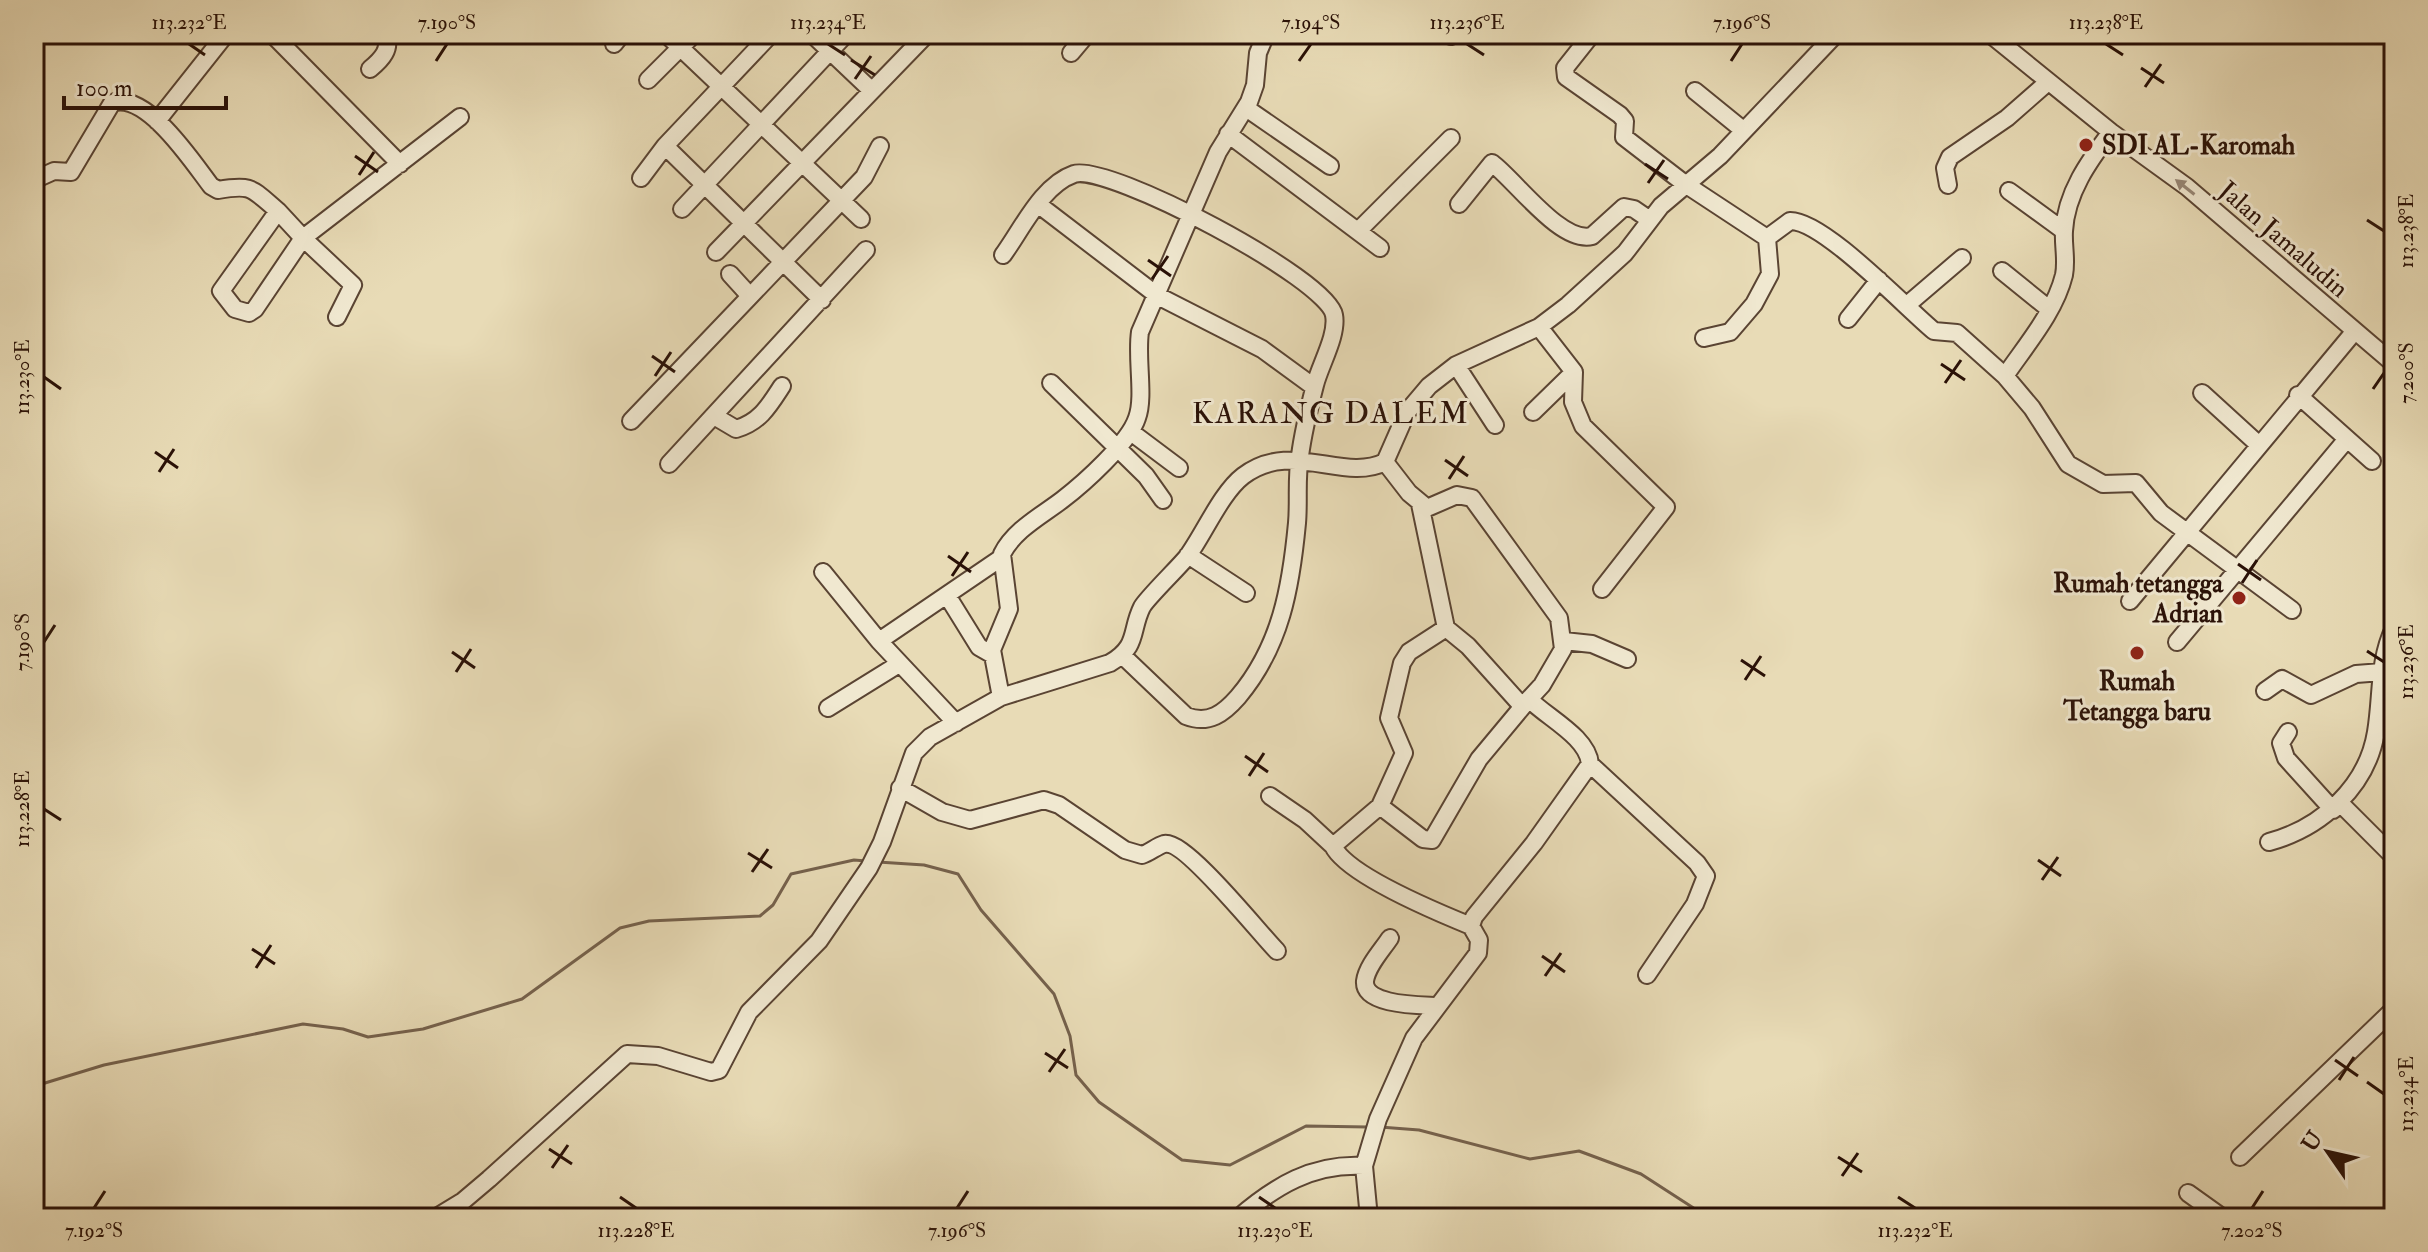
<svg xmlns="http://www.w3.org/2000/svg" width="2428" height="1252" viewBox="0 0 2428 1252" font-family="'IM FELL Double Pica',serif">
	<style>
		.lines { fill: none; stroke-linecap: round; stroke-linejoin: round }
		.stream { stroke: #75614c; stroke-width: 3 }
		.minor-casing { stroke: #5a4433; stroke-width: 20 }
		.minor { stroke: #f0e8d0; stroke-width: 16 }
		.oneway { fill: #978776 }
		.ticks { fill: none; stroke: #2a1107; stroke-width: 3 }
		.poi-dot { fill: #8f2418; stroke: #f0e8d0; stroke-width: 3 }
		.labels { text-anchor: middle; stroke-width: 6; stroke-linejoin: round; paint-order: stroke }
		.poi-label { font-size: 26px; font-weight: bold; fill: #2a1107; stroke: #f0e8d0; text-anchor: start }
		.street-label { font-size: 26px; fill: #2a1107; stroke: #f0e8d0 }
		.quarter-label { font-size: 30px; letter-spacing: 2px; fill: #2a1107; stroke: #f0e8d0 }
		.neatline { fill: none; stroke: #2a1107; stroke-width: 3 }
		.ticks-label { font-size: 20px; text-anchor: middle; fill: #2a1107 }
	</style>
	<rect width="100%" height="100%" fill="#e8dbb6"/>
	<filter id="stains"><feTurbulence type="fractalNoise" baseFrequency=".0025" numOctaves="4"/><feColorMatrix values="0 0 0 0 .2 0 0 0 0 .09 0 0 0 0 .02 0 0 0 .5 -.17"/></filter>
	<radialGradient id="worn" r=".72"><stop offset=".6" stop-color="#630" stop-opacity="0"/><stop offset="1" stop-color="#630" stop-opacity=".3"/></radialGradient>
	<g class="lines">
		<!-- stream -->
		<path class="stream" d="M878,862l46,3 34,9 23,36 73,84 16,42 6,39 23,27 83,58 48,5 76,-39 62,1
			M34,1091l11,-8 59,-18 199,-41 40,5 25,8 55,-8 99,-30 98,-71 29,-7 111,-5 13,-11 18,-31 63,-14 12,1
			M1380,1127l39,3 111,29 49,-8 62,23 68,44"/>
		<!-- minor casing -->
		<g class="minor-casing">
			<path id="minor" d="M272,34l128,130
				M666,34l195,185
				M771,34l-106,112 157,154
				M812,34l58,55
				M1592,34l-27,34 1,9 54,38 5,6 -1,16 61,47 82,54 3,36 -16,30 -24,28 -26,6
				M1990,34l121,98 76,55 207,177
				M1451,36l1,-2
				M614,44l8,-10
				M1071,53l16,-19
				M370,69c11,-9 23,-21 14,-35
				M648,80l46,-46
				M1695,91l48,39
				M1246,108l84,58
				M157,121l69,-87
				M1228,134l152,114
				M641,178l24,-32
				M34,180l20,-9 17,1 41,-69c34,-12 80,58 99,83l7,4c34,-6 33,-2 60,21
				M1948,185l-3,-17 5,-11 57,-39 41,-36
				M2009,191l55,40
				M1459,204l33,-41c24,18 69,81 100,73l32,-29 10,2 16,11
				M1039,205l119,91 104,53 52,38
				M682,209l164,-175
				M278,211l25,27 -48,71 -6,4 -14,-4 -14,-18z
				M1358,231l93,-93
				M1767,238l23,-17c33,-1 116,87 144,110l23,2 48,43 27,32 36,56 35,20 33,-1 25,30 131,97
				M716,252l211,-218
				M1003,255c19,-26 39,-70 71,-81 34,-11 254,105 260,141 4,20 -14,50 -19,70 -6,23 -12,47 -15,71 -4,22 -1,45 -3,67 -6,64 -16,123 -59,174 -14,16 -29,28 -52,19l-64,-61
				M2002,271l47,38
				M730,274l20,22
				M1907,305l55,-47
				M337,317l16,-32 -50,-47 157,-121
				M1848,319l31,-39
				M1539,327l35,45 -1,30 10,24 83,81 -64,82
				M1456,365l39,60
				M2005,376c21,-31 50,-64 59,-101 3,-15 -1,-29 0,-44 2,-38 25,-70 47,-99
				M1051,383l95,93 17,24
				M2202,393l57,52
				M2298,395l74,66
				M1533,412l41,-40
				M714,416l22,13c24,-7 33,-23 46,-43
				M631,421l233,-244 16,-31
				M1131,432l48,36
				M669,464l197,-214
				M1420,504l26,124
				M1188,555l58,38
				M823,572l56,69 77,82
				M948,597l31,50 14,8
				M2130,601l224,-269
				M879,641l122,-83
				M1564,641l28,3 35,15
				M2177,642l170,-203
				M2265,691l17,-12 29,16 45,-21 26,-2
				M1001,697l109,-34c29,-17 20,-32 32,-56 5,-9 35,-38 45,-50 17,-23 34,-64 56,-81 48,-37 100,7 142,-14l22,-50 22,-26 27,-21 83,-38 29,-22 57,-52 36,-47 59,-50 116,-122
				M828,708l71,-44
				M2288,732l-7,11 5,15 47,52
				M1590,764l107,99 9,13 -11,28 -48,71
				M900,788l42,24 28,8 74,-20 15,5 66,45 17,5c7,-2 15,-9 22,-11 21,-5 96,90 113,107
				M1270,796l35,24 28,26 47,-40 43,33 9,1 47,-81 50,-60
				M2339,802l55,55
				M1380,806l24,-53 -15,-35 13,-55 7,-11 37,-24 22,18 54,60
				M2269,842c52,-14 98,-55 107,-110 6,-35 2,-71 18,-104
				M1333,846c14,29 106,67 138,80
				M1390,938c-8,12 -23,28 -25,43 -2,25 56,24 72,25
				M2240,1157l154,-148
				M2188,1193l35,25
				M435,1218l28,-17 26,-22 138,-125 31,2 53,16 8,-2 30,-58 70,-71 50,-73 13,-26 32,-89 16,-16 71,-40 -9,-47 17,-41 -7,-55c12,-24 39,-38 60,-54 21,-16 67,-57 75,-82 8,-21 -1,-60 3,-86l78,-180 31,-50 6,-17 3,-32 8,-19
				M1238,1218c37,-32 75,-55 126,-52
				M1369,1218l-5,-52 14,-47 36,-81 64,-85 1,-13 -8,-14 3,-9 60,-74 56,-79c-2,-27 -44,-47 -61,-65l13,-14 21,-36 -4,-31 -87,-120 -15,-3 -30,13 -18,-15 -24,-31"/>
		</g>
		<!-- minor -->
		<use href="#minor" class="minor"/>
	</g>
	<!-- one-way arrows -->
	<defs><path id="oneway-solid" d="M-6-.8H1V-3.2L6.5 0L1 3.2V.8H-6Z" transform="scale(2)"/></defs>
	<use class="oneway" href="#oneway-solid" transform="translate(2185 187) rotate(-142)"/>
	<!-- ticks -->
	<path class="ticks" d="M189,44l16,11M828,44l17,11M1467,44l17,11M2106,44l17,11M851,60l24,15M436,61l11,-17M1299,61l12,-17M1731,61l11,-17M2141,68l23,15M855,79l16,-23M2145,87l16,-23M355,156l23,16M1645,164l23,15M359,175l15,-23M1648,183l16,-23M2367,220l17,11M1148,260l23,16M1152,279l16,-23M652,356l23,16M1941,364l24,16M655,376l16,-24M44,377l17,12M1945,383l16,-23M2373,389l11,-16M155,452l23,16M1445,460l23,16M159,472l15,-23M1449,479l15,-23M948,556l23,16M2238,564l23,16M952,576l16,-24M2242,583l15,-23M44,642l11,-17M2367,651l17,11M452,652l23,16M1741,660l24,16M456,672l15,-23M1745,680l16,-24M1245,756l23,16M1249,776l15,-23M44,809l17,11M748,853l24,15M2038,860l23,16M752,872l16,-23M2042,880l16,-23M252,949l23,15M1542,956l23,16M256,968l15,-23M1545,976l16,-23M1045,1053l23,15M2335,1060l23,16M1049,1072l16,-23M2339,1080l15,-23M2367,1082l17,12M549,1149l23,15M1838,1157l24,15M552,1168l16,-23M1842,1176l16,-23M620,1197l16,11M1259,1197l16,11M1898,1197l17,11M94,1208l11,-17M957,1208l11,-17M2252,1208l11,-17"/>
	<!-- markers -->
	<g class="poi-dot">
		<circle cx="2086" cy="145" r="8"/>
		<circle cx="2239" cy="598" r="8"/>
		<circle cx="2137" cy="653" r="8"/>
	</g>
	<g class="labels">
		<!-- poi labels -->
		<g class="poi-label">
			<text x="2102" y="154">SDI AL-Karomah</text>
			<text x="2223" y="592" text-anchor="end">Rumah tetangga<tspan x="2223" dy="30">Adrian</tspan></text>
			<text x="2137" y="690" text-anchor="middle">Rumah<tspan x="2137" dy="30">Tetangga baru</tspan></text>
		</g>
		<!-- street labels -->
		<g class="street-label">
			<text transform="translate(2284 239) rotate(41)" y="9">Jalan Jamaludin</text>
		</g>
		<!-- quarter labels -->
		<g class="quarter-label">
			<text x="1331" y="423">KARANG DALEM</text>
		</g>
	</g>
	<!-- margin -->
	<rect width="2428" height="1252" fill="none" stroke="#e8dbb6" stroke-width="88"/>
	<!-- north arrow -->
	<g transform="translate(2328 1152) rotate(304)" stroke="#f0e8d0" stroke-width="6" paint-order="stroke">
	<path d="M0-6L14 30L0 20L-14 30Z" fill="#2a1107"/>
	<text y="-12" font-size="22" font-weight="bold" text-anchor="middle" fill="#2a1107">U</text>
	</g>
	<!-- scale -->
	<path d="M64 96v12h162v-12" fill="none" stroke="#2a1107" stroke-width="4"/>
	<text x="76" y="96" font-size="24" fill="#2a1107" stroke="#f0e8d0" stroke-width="6" paint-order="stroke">100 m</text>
	<rect x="44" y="44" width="2340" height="1164" class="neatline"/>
	<g class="ticks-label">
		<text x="189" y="29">113.232°E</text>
		<text x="447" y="29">7.190°S</text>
		<text x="828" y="29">113.234°E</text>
		<text x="1311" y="29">7.194°S</text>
		<text x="1467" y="29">113.236°E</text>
		<text x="1742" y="29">7.196°S</text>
		<text x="2106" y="29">113.238°E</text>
		<text transform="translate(2406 231) rotate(-90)" y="7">113.238°E</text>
		<text transform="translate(2406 373) rotate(-90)" y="7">7.200°S</text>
		<text transform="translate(22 377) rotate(-90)" y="7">113.230°E</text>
		<text transform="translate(22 642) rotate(-90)" y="7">7.190°S</text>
		<text transform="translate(2406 662) rotate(-90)" y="7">113.236°E</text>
		<text transform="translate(22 809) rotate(-90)" y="7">113.228°E</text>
		<text transform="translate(2406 1094) rotate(-90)" y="7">113.234°E</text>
		<text x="94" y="1237">7.192°S</text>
		<text x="636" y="1237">113.228°E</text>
		<text x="957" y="1237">7.196°S</text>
		<text x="1275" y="1237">113.230°E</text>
		<text x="1915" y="1237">113.232°E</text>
		<text x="2252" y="1237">7.202°S</text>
	</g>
	<rect width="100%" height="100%" filter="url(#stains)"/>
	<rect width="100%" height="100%" fill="url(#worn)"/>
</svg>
